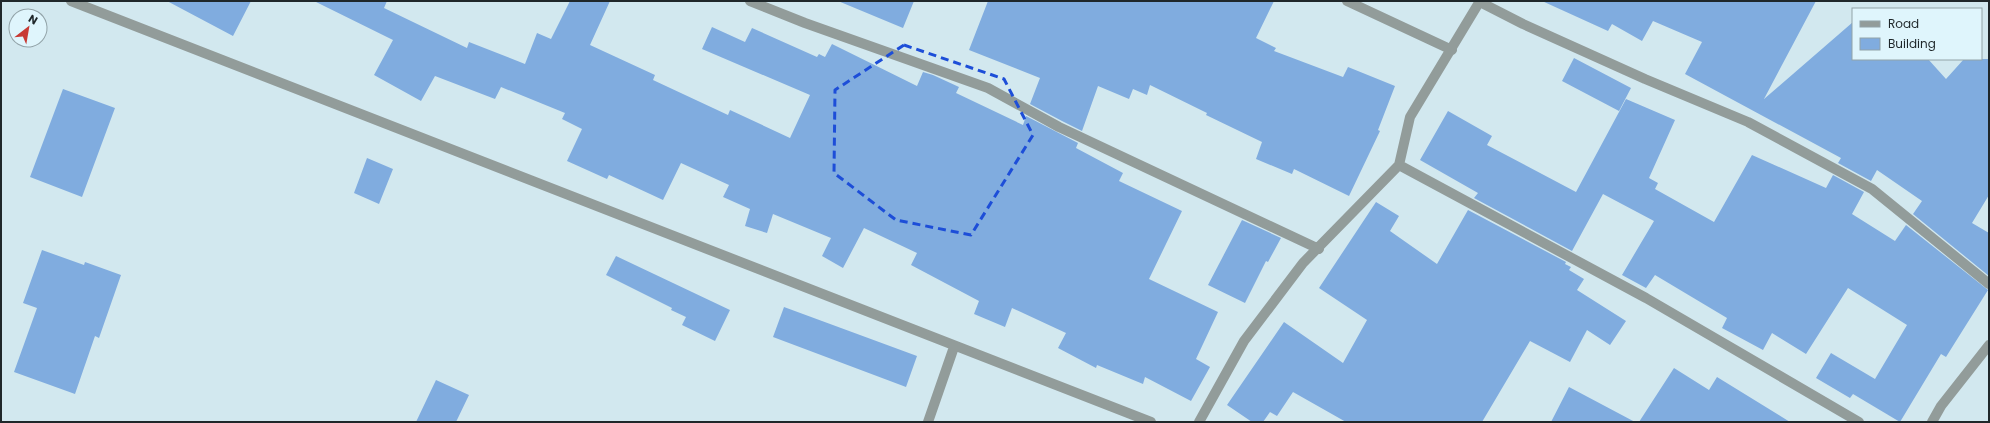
<svg xmlns="http://www.w3.org/2000/svg" width="1990" height="423" viewBox="0 0 1990 423" font-family="Poppins,sans-serif">
	<style>
		.building { fill: #80acdf }
		.lines { fill: none; stroke-linecap: round; stroke-linejoin: round }
		.minor { stroke: #929c9a; stroke-width: 10 }
		.marked { fill: none; stroke: #1d4ed8; stroke-width: 3; stroke-dasharray: 8 5; stroke-linejoin: round }
	</style>
	<rect width="100%" height="100%" fill="#d2e8ef"/>
	<!-- building -->
	<path class="building" d="M167,1h84l-18,35z
		M314,1h73l-3,7 83,40 2,-6 56,22 12,-31 14,6 19,-38h40l-20,44 65,30 -2,5 75,35 2,-5 60,28 20,-43 -108,-46 10,-22 33,15 7,-14 65,29 2,-3 6,3 7,-13 85,42 6,-14 10,3 26,12 -3,6 67,32 3,-9 52,27 -2,5 47,25 -4,8 63,30 -33,68 69,33 -22,47 14,8 -19,34 -46,-24 -2,7 -46,-19 -1,3 -38,-20 8,-15 -54,-25 -7,19 -31,-13 5,-13 -68,-36 6,-12 -53,-25 -21,40 -21,-12 9,-18 -58,-24 -6,19 -22,-7 5,-17 -27,-12 6,-12 -48,-22 -18,37 -54,-25 -2,4 -40,-18 15,-32 -20,-10 3,-6 -64,-26 -6,12 -60,-23 -14,25 -47,-26 19,-35z
		M838,1h76l-11,27z
		M988,1h286l-18,37 20,10 -2,3 69,26 5,-10 47,19 -17,44 2,1 -31,65 -55,-27 -2,5 -36,-15 6,-17 -56,-27 1,-2 -57,-28 -3,10 -14,-6 -4,10 -31,-13 -16,45 -20,-10 -32,-17 10,-26 -71,-28z
		M1542,1h274l-52,98 89,-77v37h75l18,20 18,-20h25v136l-17,28 17,10v43l-76,-62 9,-13 -45,-31 -6,11 -33,-18 3,-5 -156,-84 17,-32 -49,-21 -11,20 -30,-17 -4,7z
		M1574,58l57,30 -12,23 -57,-30z
		M63,89l52,19 -33,89 -52,-20z
		M1626,99l49,21 -26,58 9,5 -3,6 59,33 38,-67 74,33 7,-13 31,17 -12,22 43,27 11,-16 82,65 -42,67 -5,-3 -41,68 -47,-28 -3,4 -34,-20 15,-25 44,26 32,-54 -59,-37 -42,66 -34,-21 -9,17 -41,-22 5,-10 -72,-43 -9,13 -24,-13 32,-54 -51,-27 -31,57 -98,-53 4,-5 -58,-33 28,-49 44,25 -5,9 89,47z
		M367,158l26,11 -14,35 -25,-11z
		M1376,202l23,14 -9,15 47,33 31,-54 98,52 -1,2 6,3 -2,3 15,9 -7,11 49,31 -16,24 -23,-15 -17,32 -40,-21 -48,81h-136l-53,-30 -16,24 -7,-4 -7,10h-11l-25,-17 57,-83 59,41 24,-43 -48,-32z
		M1242,220l39,18 -13,24 -2,-1 -21,42 -37,-18z
		M42,250l42,15 1,-3 36,13 -22,63 -4,-2 -20,58 -61,-22 23,-64 -14,-5z
		M616,256l114,54 -15,31 -33,-16 4,-8 -15,-7 1,-2 -66,-33z
		M784,307l133,49 -11,31 -133,-50z
		M1674,368l35,22 8,-13 73,45h-151z
		M436,380l33,15 -13,27h-40z
		M1569,387l66,35h-84z"/>
	<g class="lines">
		<!-- minor -->
		<path class="minor" d="M71,1l1080,421
			M750,1l55,22 183,65 71,39 260,122
			M1347,1l105,49
			M1480,2l43,22 122,55 103,43 124,67 117,95
			M1399,165l247,133 213,124
			M928,422l26,-75
			M1199,422l45,-81 59,-78 96,-98 11,-48 70,-116
			M1932,422l9,-16 48,-61"/>
	</g>
	<!-- marked area -->
	<path class="marked" d="M904,45l100,34 29,56 -62,100 -75,-15 -62,-47 1,-83z"/>
	<!-- border -->
	<rect width="1990" height="423" fill="none" stroke="#1f272a" stroke-width="4"/>
	<!-- legend -->
	<rect x="1852" y="8" width="130" height="52" fill="#dff5fc" stroke="#92a3a8"/>
	<rect x="1860" y="21" width="20" height="6" fill="#929c9a" stroke="#92a3a8"/>
	<text x="1888" y="28" font-size="12" fill="#1f272a">Road</text>
	<rect x="1860" y="38" width="20" height="12" fill="#80acdf" stroke="#92a3a8"/>
	<text x="1888" y="48" font-size="12" fill="#1f272a">Building</text>
	<!-- north arrow -->
	<g transform="translate(28 28) rotate(31)"><circle r="19" fill="#dff5fc" stroke="#92a3a8"/>
	<path d="M0-3L7 15L0 10L-7 15Z" fill="#c83a34"/>
	<text y="-6" font-size="11" font-weight="bold" text-anchor="middle" fill="#1f272a">N</text>
	</g>
</svg>
